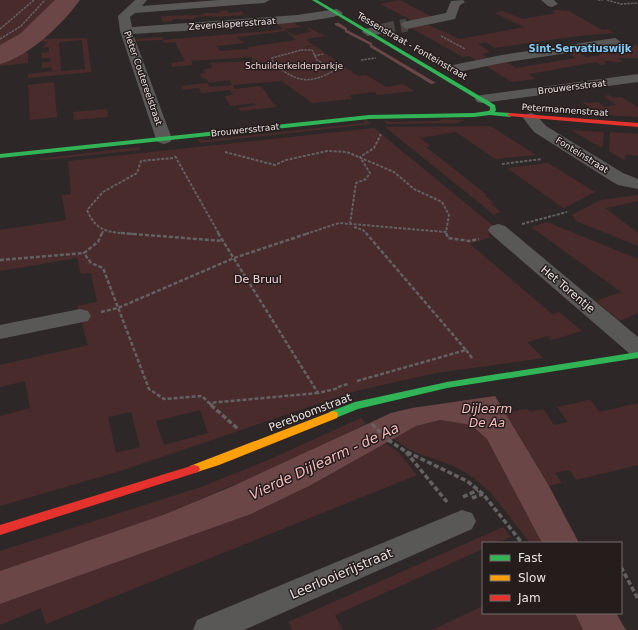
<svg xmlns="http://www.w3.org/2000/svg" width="638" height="630" viewBox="0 0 638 630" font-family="'DejaVu Sans',sans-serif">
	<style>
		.green { fill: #4a2b2c; fill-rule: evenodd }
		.water { fill: #6b4647 }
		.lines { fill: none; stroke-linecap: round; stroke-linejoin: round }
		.stream { fill: #6b4647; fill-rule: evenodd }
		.river { fill: #6b4647; fill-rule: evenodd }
		.street-tunnel { stroke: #4a4443; stroke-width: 13; stroke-dasharray: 13 6; stroke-linecap: butt }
		.path-far3 { stroke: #636161; stroke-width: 1.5; stroke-dasharray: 2.5 1; stroke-linecap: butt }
		.path-far2 { stroke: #636161; stroke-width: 2; stroke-dasharray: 3 1.5; stroke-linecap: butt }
		.path-far1 { stroke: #636161; stroke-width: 2.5; stroke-dasharray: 4 2; stroke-linecap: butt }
		.path { stroke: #636161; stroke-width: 3.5; stroke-dasharray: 5 2.5; stroke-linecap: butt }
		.street { fill: #595857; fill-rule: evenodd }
		.fast { fill: #30b455; fill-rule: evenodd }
		.slow { fill: #ff9f0a; fill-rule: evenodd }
		.jam { fill: #e5322d; fill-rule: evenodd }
		.labels { text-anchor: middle; stroke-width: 3; stroke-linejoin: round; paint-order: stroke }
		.far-street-label { font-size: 9px; fill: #ebe4e4; stroke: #251c1c }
		.far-park-label { font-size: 9px; fill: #f6d8d8; stroke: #251c1c }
		.far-neighbourhood-label { font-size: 10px; font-weight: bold; fill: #7fccfa; stroke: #251c1c }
		.park-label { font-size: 11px; fill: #f6d8d8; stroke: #251c1c }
		.street-label { font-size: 11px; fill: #ebe4e4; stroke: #251c1c }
		.water-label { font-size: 12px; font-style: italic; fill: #f8bdbd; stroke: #251c1c }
		.near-street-label { font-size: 13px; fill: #ebe4e4; stroke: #251c1c }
		.near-water-label { font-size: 14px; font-style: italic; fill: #f8bdbd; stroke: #251c1c }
	</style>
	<rect width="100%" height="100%" fill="#2d2827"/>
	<!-- green -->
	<path class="green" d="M0,0h58l-22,24 -36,26z
		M400,0l34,18 -21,3 -33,-17z
		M228,10l1,3 13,-2 2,4 -31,2 -1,-1 -17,1v2h-22l-1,2 -10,1 -1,-6 42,-1 -1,-2h18l-1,-2z
		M556,10l13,1 33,19 6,-1 6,4 -36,3 -83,12 -9,-6 -8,2 12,8 -8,2 6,4 -10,1 3,2 -2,1 -10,-6 -6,1 -52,-29 17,-3 32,14 64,-12 -29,-14 7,-2 21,8 33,-6 -4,-2z
		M291,22l11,5 -18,2 10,6 17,-3 -4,-4h2l16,8 -19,3 5,4h-1l4,2 -13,3 14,-2 43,30 8,-1 20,12 17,-3 11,7 -37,4 -2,-3 -26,3 3,4 -40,4 -30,-22 -49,4 2,4 26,-3 15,21 -36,4 -2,-3 18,-3 -2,-2 -24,3 -5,-10 8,-1 -3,-5 -29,3 -2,-5 -16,2 -2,-4 26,-3 3,4 22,-2 -2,-5 -21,3 -3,-5h-4l-2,-4 6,-1 -2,-4 8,-1 -2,-5 43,-2 -1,-4 -61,4 2,4 -21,2 -1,-4 14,-2 -10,-19 -11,1 -2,-3 -25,1 -1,-2 26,-2 1,3 105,-9 15,-2 -7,-6zM286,31l10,9 -48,7 1,2 -29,2 -3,-5 27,-3 -7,-6z
		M87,38l4,34 -63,6v-4l24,-3 -1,-4 -9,1v-5l9,-2 -1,-3h-8l-1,-5 8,-1v-5l-8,1 7,-6 -11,-1 -14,11 5,1v10l-28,3v-4l20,-10 16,-13zM82,40l3,29 -24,2 -2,-29z
		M638,45v13h-19l4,4c-8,1 -13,-2 -20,-1l4,3 -6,1 -5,-3 -67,12 6,5 -23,3 -28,-17 20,-4 12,7 60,-10 -7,-4 9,-2 8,5 14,-2 -3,-2 8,-2 5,3 14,-4 -7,-4z
		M54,82l3,35 -27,3 -2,-35z
		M609,95l4,3 8,-1 17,10v10l-49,-3 -7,-4 8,-2 -8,-6h4l2,1 10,-1 7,5 11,-2 -12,-9z
		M107,109l1,8 -34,3 -1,-8z
		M443,119l22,1 -8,3 -70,1 -4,-4 7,2 48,-1z
		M366,120l5,4 -171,19 -2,-4 10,1 156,-17z
		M490,126l46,29 -41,4 -39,-27 -36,6 10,8 -4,1 61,48 -2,1 9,7 -3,1 10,8 -8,3 12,9 58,-16 -56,-40 41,-5 47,29 -31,16 -59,16 -12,-10 -108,-87z
		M374,128l124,102 -11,4 4,3 -21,7 82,70 7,-2 23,19 -31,9 -3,-4 -21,6 16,16 -107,15 -80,18 -236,80 -120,35v-90l30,-8 -5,-27 -25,6v-22l88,-20 -11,-39 20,-4 -6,-29 -10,1 -4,-16 -77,13v-41l66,-10 -4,-25 9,-1 -3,-33zM200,410l8,23 -44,12 -8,-24zM131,412l9,35 -24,6 -8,-36z
		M571,130l33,2 -2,16z
		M610,132l28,2v22l-11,-2 -3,6 -15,-9z
		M139,147l1,3 -97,10 -6,-1z
		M638,195v6l-33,7 33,25v13l-62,-25 -4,-6 28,-15z
		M547,222l91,37v54l-18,8 -24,-20 25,-9 -90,-65z
		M590,400l10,12 38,-9v62l-62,15 -7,-10 -14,3 7,10 -13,3 -44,-73 22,-4 3,3 13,-3 11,16 14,-3 -11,-15z
		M361,418l5,6 -85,41 -118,50 -163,56v-20l201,-64 65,-26z
		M440,420l31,5 16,14 55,104h-12l-39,-50 -17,-15 -20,-12 -42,-15 -20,-13 24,-12z
		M384,443l14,9 19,23 -371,149 -5,-16 -41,17v-21l251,-90 60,-29z
		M503,527l8,10 -15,6h-13v6l-148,66 8,15h-50l-5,-8z
		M483,606v7h92l8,17h-151z"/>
	<!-- water -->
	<path class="water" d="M495,396l54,90 30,57h-37l-55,-104 -16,-14 -31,-5 -24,6 -105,59 -60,29 -251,90v-33l163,-56 70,-29 158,-73 21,-5z
		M575,613h41l10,17h-43z"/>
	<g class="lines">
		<!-- stream -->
		<path class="stream" d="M335,23h4l8,5v2l25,13v2l64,38 -5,1 -61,-37v-2l-25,-13v-2l-10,-5z"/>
		<!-- river -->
		<path class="river" d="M55,0h25c-17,24 -52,57 -80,64v-19l20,-11z"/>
		<!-- street-tunnel -->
		<path class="street-tunnel" d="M382,30l25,-5"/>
		<!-- path-far3 -->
		<path class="path-far3" d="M598,0h5
			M607,0l14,4 17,-1
			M0,29l34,-29
			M441,36l24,13
			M0,39l21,-13 24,-26
			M301,50h11l5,10 18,10c-27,16 -40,11 -62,-7l-1,-5z
			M314,56l10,-2
			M361,60l15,-2
			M330,66l9,-2"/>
		<!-- path-far2 -->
		<path class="path-far2" d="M225,152l50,13 11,-5 41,-9 20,1 47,20 20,17 28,13 7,13 -3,17
			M175,156l44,78
			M502,164l40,-5
			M350,224l6,-41 10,-4 4,-6 -10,-16 14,-9 7,-14
			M522,224l45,-12
			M354,227l9,3 4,4
			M102,234l1,-3
			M134,234c-23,-2 -37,0 -47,-24l16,-18 34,-19 4,-12 32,-3
			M306,234l33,-11 107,9 1,2"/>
		<!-- path-far1 -->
		<path class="path-far1" d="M102,233l-4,9 -14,11 7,10 12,5 46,121 15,10 38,-3 7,7 109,-10
			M121,233l102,8
			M218,233l100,160 21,-5
			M446,233l2,5 21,3 10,-2
			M0,260l84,-7
			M101,312l17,-4 116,-50 75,-25
			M466,350l7,9
			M357,381l109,-31 -100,-117
			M338,387l10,-3
			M209,403l4,3"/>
		<!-- path -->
		<path class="path" d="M211,405l27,24
			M372,424l16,16 17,11 62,30 16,13 39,49
			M406,452l41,50
			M463,497l15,-7
			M472,498l11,-4
			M621,567l17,32"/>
		<!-- street -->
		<path class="street" d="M135,0h12l-5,6 77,-6h51l-6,3 -129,10 -5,4 2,10 165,-12 40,-6 6,4c-8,11 -184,19 -210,21l39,105 -2,3 -6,2 -6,-2 -2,-3 -36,-108 -2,-15z
			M463,0l2,2 -5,3 -5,14 -48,10 -6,-4 2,-3 43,-9 5,-12z
			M541,0h13l4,4 -6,3 -4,-1z
			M382,26l4,1 2,3 -2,3 -18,3 -6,-4 2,-3z
			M615,38l6,4 -1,3 -118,18 -49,10 -5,-1 -2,-3 2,-3 54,-11z
			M638,74v8l-156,21 -5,-1 -2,-3 2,-3 5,-1z
			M531,113l5,2 10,11 77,47 15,6v10l-20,-4 -7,-4 -77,-49 -11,-14 3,-3z
			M498,224l7,2 133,111v19l-8,-2 -139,-120 -3,-4 3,-4z
			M80,309l8,2 3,5 -3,5 -88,18v-14z
			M462,510l10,3 4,8 -4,8 -228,101h-51l4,-10z"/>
		<!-- fast -->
		<path class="fast" d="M312,0h5l178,105 1,5 -1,2 15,1 3,2 -3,2 -20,-2 -16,2 -105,2 -369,39v-4l369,-39 105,-2 14,-2 2,-1v-3z
			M638,352v6l-191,30 -89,21 -25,10 -4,-1 -1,-3 1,-3 26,-10 92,-20z"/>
		<!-- slow -->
		<path class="slow" d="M333,411l4,1 1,3 -1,3 -118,47 -25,8 -4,-1 -2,-3 2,-3z"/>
		<!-- jam -->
		<path class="jam" d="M510,113l128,10v4l-130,-11v-2z
			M194,465l4,1 2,3 -2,3 -198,63v-10z"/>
	</g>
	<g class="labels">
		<!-- far-street labels -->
		<g class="far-street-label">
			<text transform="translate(232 24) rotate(-4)" y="3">Zevenslapersstraat</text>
			<text transform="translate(412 46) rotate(30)" y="3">Tessenstraat - Fonteinstraat</text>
			<text transform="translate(143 78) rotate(71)" y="3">Pieter Coutereelstraat</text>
			<text transform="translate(572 87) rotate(-7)" y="3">Brouwersstraat</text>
			<text transform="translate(565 110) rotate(4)" y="3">Petermannenstraat</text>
			<text transform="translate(245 130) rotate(-6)" y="3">Brouwersstraat</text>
			<text transform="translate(582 155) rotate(32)" y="3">Fonteinstraat</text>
		</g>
		<!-- far-park labels -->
		<g class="far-park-label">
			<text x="294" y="69">Schuilderkelderparkje</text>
		</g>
		<!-- far-neighbourhood labels -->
		<g class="far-neighbourhood-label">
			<text x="580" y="52">Sint-Servatiuswijk</text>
		</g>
		<!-- park labels -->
		<g class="park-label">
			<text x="258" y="283">De Bruul</text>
		</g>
		<!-- street labels -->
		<g class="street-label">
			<text transform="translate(568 289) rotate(40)" y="4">Het Torentje</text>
			<text transform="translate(310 412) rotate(-21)" y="4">Pereboomstraat</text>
		</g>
		<!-- water labels -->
		<g class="water-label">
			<text x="487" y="413">Dijlearm<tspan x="487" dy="14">De Aa</tspan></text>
		</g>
		<!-- near-street labels -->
		<g class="near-street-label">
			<text transform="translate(341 573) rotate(-23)" y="5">Leerlooierijstraat</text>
		</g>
		<!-- near-water labels -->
		<g class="near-water-label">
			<text transform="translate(324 461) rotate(-25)" y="5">Vierde Dijlearm - de Aa</text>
		</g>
	</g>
	<!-- legend -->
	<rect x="482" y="542" width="140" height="72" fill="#251c1c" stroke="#746c6c"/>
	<rect x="490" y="555" width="20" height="6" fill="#30b455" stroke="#746c6c"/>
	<text x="518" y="562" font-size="12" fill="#ebe4e4">Fast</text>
	<rect x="490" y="575" width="20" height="6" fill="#ff9f0a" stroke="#746c6c"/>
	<text x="518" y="582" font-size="12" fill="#ebe4e4">Slow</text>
	<rect x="490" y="595" width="20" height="6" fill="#e5322d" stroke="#746c6c"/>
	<text x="518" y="602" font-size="12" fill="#ebe4e4">Jam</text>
</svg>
